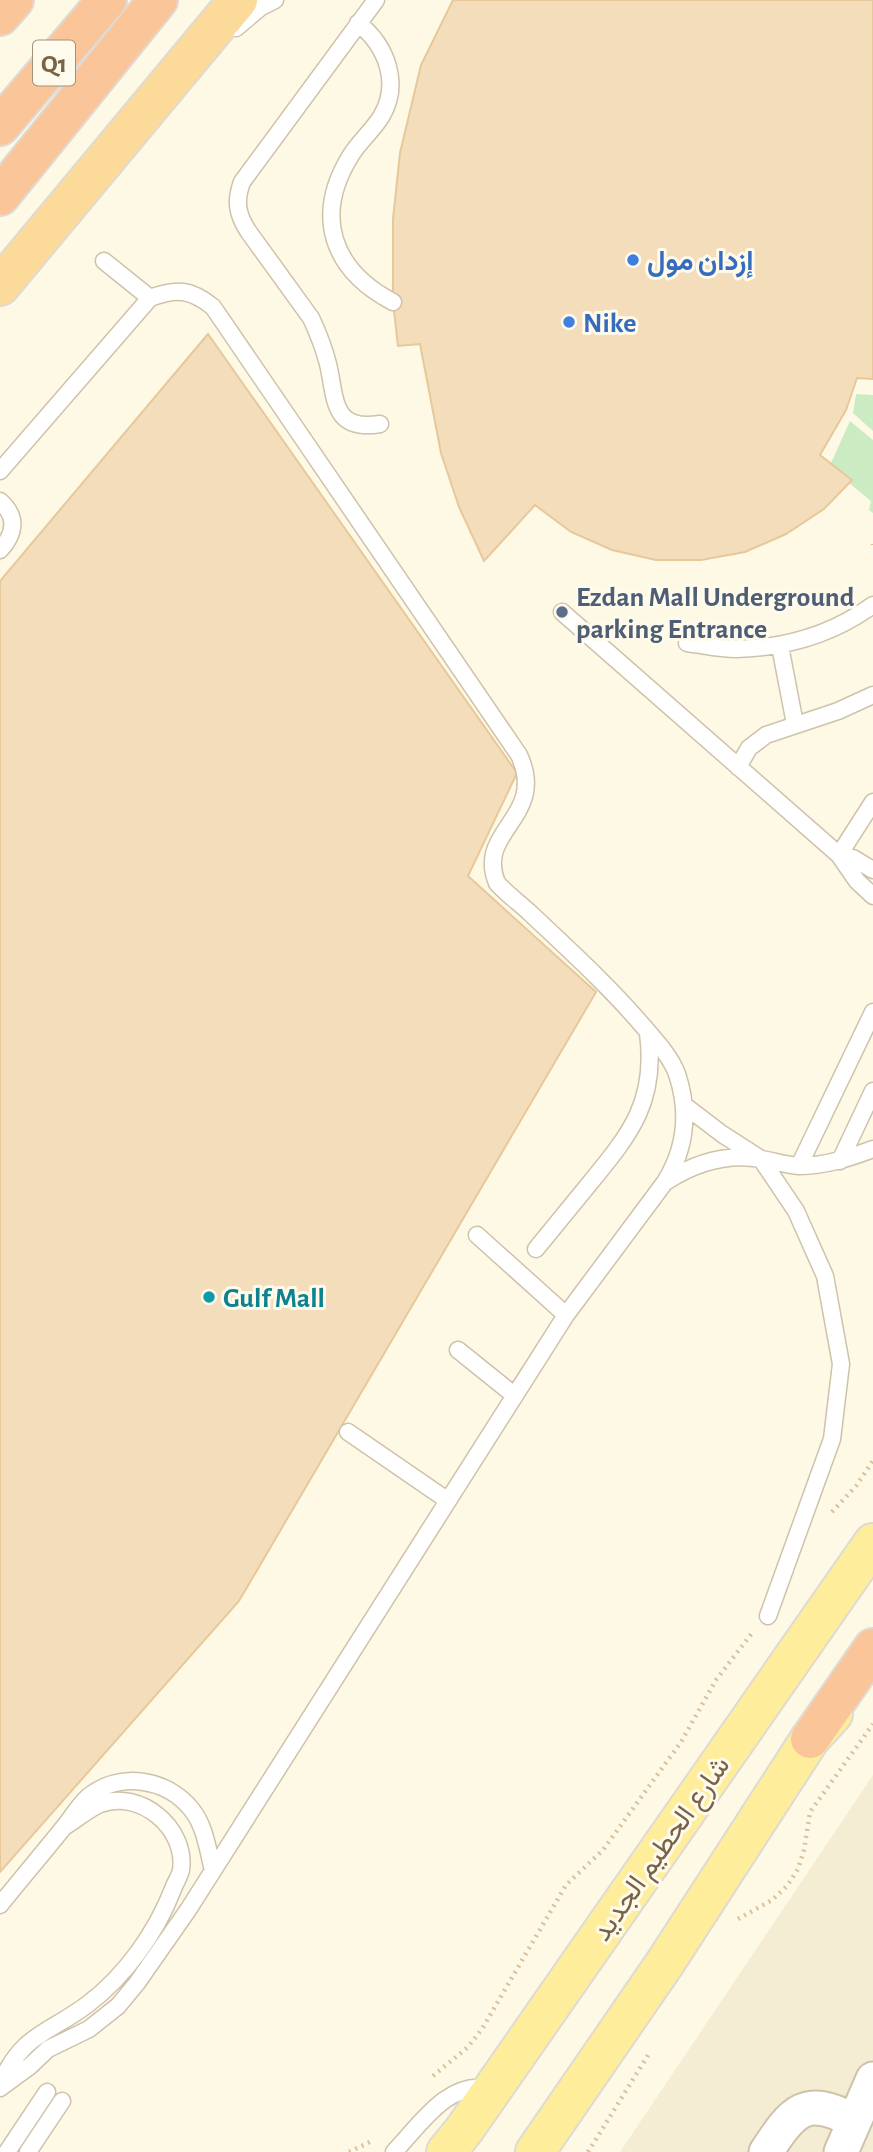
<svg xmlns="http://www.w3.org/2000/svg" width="873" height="2152" viewBox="0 0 873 2152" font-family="'Alegreya Sans',Vazirmatn,sans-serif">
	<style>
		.residential { fill: #f5edd3 }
		.green { fill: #cbecc3 }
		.building { fill: #f4ddbb; stroke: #e7c89b; stroke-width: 2 }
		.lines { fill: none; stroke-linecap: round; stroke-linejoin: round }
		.service-casing { stroke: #cfc2ab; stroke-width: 19 }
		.minor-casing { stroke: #cfc2ab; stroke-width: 37 }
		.primary-casing { stroke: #dfdad3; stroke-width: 42 }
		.trunk-casing { stroke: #dfdad3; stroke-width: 42 }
		.motorway-casing { stroke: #dfdad3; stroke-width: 42 }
		.path { stroke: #d9c19e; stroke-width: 4.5; stroke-dasharray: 2 5; stroke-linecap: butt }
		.service { stroke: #fff; stroke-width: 16 }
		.minor { stroke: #fff; stroke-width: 33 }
		.primary { stroke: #feee9b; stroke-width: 38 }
		.trunk { stroke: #fcda9a; stroke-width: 38 }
		.motorway { stroke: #fac699; stroke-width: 38 }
		.shop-dot { fill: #3f7fe0; stroke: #fffbec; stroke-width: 2.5 }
		.service-dot { fill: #5c6f8a; stroke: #fffbec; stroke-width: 2.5 }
		.culture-dot { fill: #0f9aa8; stroke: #fffbec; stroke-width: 2.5 }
		.labels { text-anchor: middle; stroke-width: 6; stroke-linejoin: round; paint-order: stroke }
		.shield { fill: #fffbec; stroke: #a0917a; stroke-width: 2 }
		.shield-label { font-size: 26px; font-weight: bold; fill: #786349 }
		.shop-label { font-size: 28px; font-weight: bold; fill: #366cbe; stroke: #fffbec; text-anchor: start }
		.service-label { font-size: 28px; font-weight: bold; fill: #4e5e75; stroke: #fffbec; text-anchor: start }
		.culture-label { font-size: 28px; font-weight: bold; fill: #0d838f; stroke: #fffbec; text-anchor: start }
		.street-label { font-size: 28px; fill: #786349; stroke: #fffbec }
	</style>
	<rect width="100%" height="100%" fill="#fdf9e5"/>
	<!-- residential -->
	<path class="residential" d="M873,1775v377h-253z"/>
	<!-- green -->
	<path class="green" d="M856,394l17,1v36l-20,-18z
		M850,421l23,19v73l-4,-3 2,-9 -22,-18 2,-3 -20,-17z"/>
	<!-- building -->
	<path class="building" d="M453,0h420v379l-16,-1 -11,32 -26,45 32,25 -28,29 -38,25 -41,18 -44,8h-45l-44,-10 -41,-18 -36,-27 -51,56 -25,-54 -18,-54 -21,-109 -22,2 -5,-44v-83l7,-66 21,-88z
		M208,334l309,439 -49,103 128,116 -357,609 -239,271v-1291z"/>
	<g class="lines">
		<!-- service casing -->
		<g class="service-casing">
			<path id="service" d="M376,0l-134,182c-7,19 -5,32 6,49l63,87c7,15 13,30 17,46 8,33 3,68 52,60
				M358,23c29,23 43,61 23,94 -9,14 -22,25 -30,38 -38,61 -19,115 42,147
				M236,28l25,-21 14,-7
				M104,261l46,37
				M0,471l150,-173c26,-10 41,-9 63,9l306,448c29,63 -44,75 -22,128 10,11 21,19 32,29 39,37 79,73 114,114 12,14 28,31 34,48 13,39 9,74 -12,108l-99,133 -378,595 -51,73 -19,23 -29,23 -41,20 -18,17 -30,22
				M0,501c18,16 15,33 0,49
				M562,612l277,243 18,26 16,15
				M687,643c16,2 33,6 49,6 49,-1 97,-15 137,-44
				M780,646l15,78
				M738,767l11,-19 17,-13 72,-24 35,-16
				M839,855l34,-53
				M839,855l14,3 20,12
				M684,1105l38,29 39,25 35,52 29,65 16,88 -9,75 -64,177
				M840,1161l33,-70
				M799,1166l74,-154
				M667,1181c28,-18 60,-28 94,-22 13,2 24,6 38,7 26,0 50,-8 74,-17
				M477,1235l89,80
				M536,1249c18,-22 36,-44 54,-66 41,-50 67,-82 58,-150
				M458,1350l56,45
				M348,1432l99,68
				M0,1905c21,-26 43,-52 64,-78 8,-10 15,-22 24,-30 31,-26 79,-19 104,13 13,16 16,41 21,60
				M0,2084c24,-52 47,-49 88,-80 37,-28 68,-71 85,-115 2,-6 7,-13 8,-19 6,-42 -41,-81 -81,-66 -12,5 -24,16 -36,23
				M7,2152l40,-60
				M28,2152l34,-51
				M394,2152c26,-27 54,-72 95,-63"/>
		</g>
		<!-- minor casing -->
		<g class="minor-casing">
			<path id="minor" d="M766,2152c27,-41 39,-58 88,-31
				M841,2152l32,-73"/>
		</g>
		<!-- primary casing -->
		<g class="primary-casing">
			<path id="primary" d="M446,2152l18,-22 409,-587
				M535,2152l130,-189 145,-224 23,-25"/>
		</g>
		<!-- trunk casing -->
		<g class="trunk-casing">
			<path id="trunk" d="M0,286l238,-286"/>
		</g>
		<!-- motorway casing -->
		<g class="motorway-casing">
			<path id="motorway" d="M0,16l14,-16
				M0,126l107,-126
				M0,196l158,-196
				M810,1739l63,-91"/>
		</g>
		<!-- path -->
		<path class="path" d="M873,544v1
			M832,1512l24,-26 17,-25
			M738,1919l34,-19 15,-14 11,-17 6,-19 6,-38 63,-88
			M433,2076l35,-29 14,-18 84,-144 37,-35 78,-108 35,-62 36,-47
			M349,2152l23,-11
			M588,2152l62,-100"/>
		<!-- service -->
		<use href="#service" class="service"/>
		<!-- minor -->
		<use href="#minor" class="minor"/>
		<!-- primary -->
		<use href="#primary" class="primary"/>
		<!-- trunk -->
		<use href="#trunk" class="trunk"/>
		<!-- motorway -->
		<use href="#motorway" class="motorway"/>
	</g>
	<!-- markers -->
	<g class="shop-dot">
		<circle cx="633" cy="260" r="7"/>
		<circle cx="569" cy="322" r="7"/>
	</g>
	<circle class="service-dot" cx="562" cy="612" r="7"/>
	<circle class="culture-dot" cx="209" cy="1297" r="7"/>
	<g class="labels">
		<!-- shield labels -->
		<rect class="shield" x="33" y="40.5" width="42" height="45" rx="5"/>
		<g class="shield-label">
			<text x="54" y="72">Q1</text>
		</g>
		<!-- shop labels -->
		<g class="shop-label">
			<text x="647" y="270">إزدان مول</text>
			<text x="583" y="332">Nike</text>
		</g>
		<!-- service labels -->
		<g class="service-label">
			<text x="576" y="606">Ezdan Mall Underground<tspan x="576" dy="32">parking Entrance</tspan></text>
		</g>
		<!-- culture labels -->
		<g class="culture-label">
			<text x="223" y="1307">Gulf Mall</text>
		</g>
		<!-- street labels -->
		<g class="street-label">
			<text transform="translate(660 1848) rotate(-55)" y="10">شارع الحطيم الجديد</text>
		</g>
	</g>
</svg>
